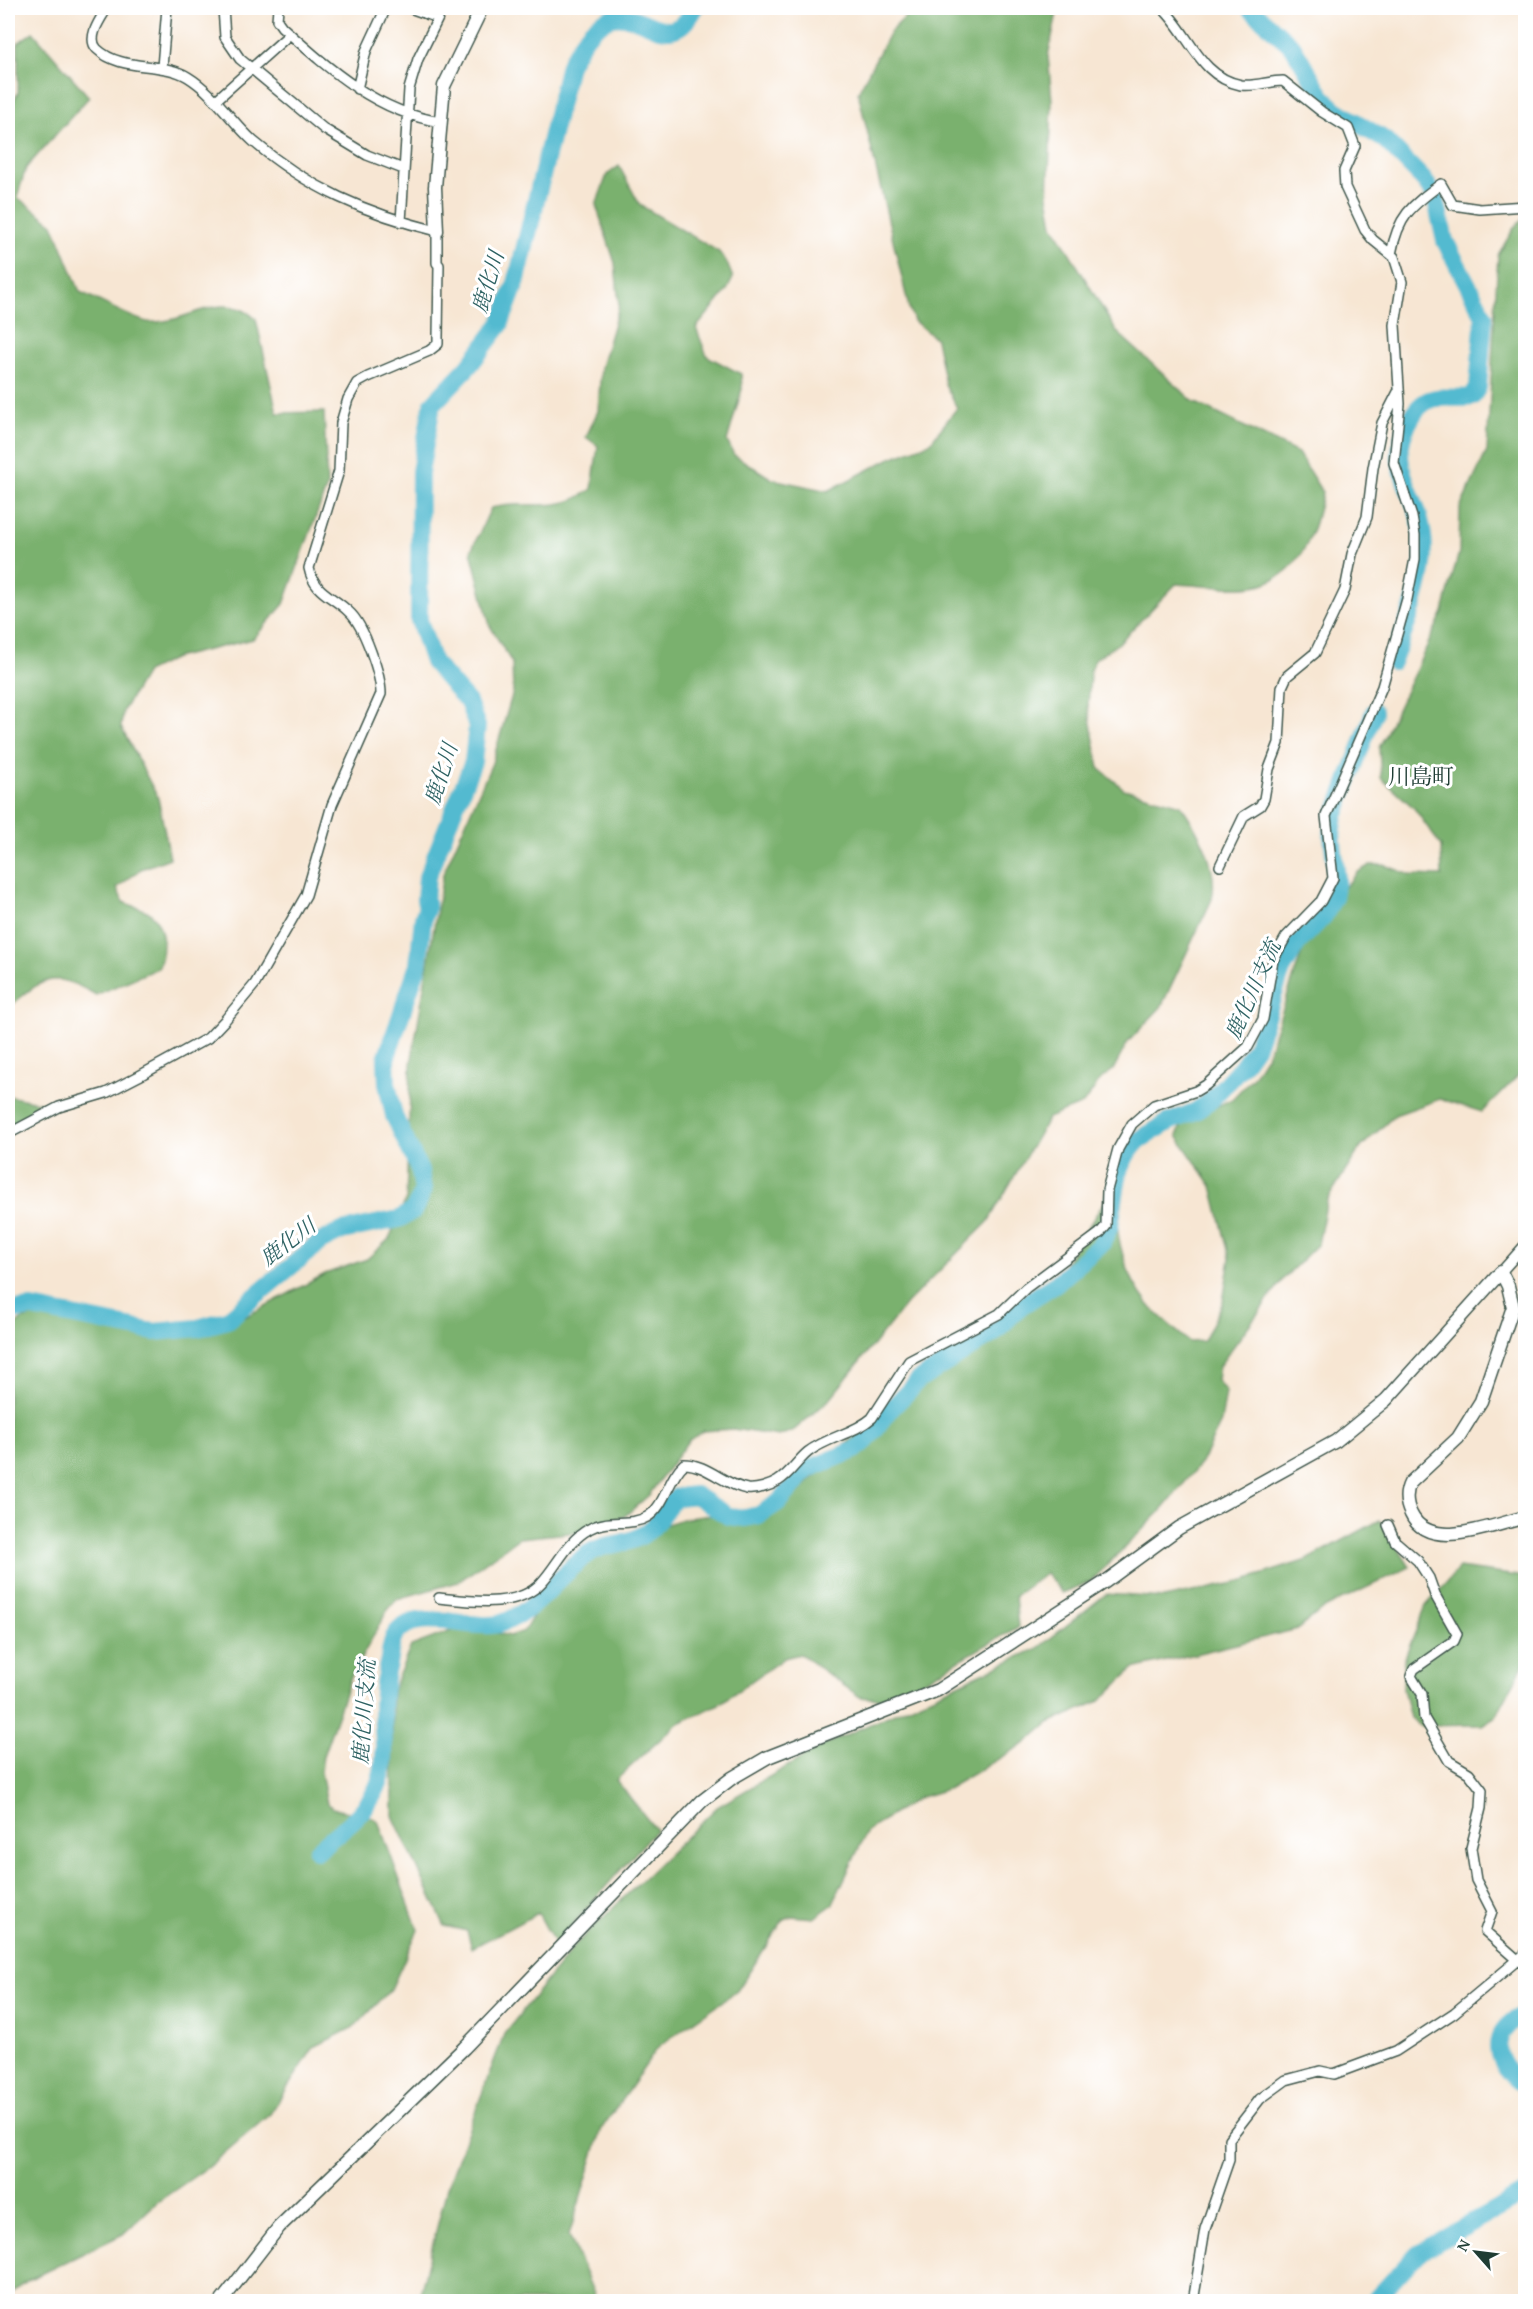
<svg xmlns="http://www.w3.org/2000/svg" width="1533" height="2309" viewBox="0 0 1533 2309" font-family="'Gentium Book Plus','Noto Serif JP',serif">
	<style>
		.forest { fill: #7ab16e; stroke: #4c7751; stroke-width: 1.5 }
		.lines { fill: none; stroke-linecap: round; stroke-linejoin: round }
		.river { stroke: #52bad0; stroke-width: 18 }
		.minor-casing { stroke: #3f564c; stroke-width: 12 }
		.tertiary-casing { stroke: #3f564c; stroke-width: 15 }
		.minor { stroke: #fff; stroke-width: 9 }
		.tertiary { stroke: #fff; stroke-width: 12 }
		.labels { text-anchor: middle; stroke-width: 6; stroke-linejoin: round; paint-order: stroke }
		.water-label { font-size: 21px; font-style: italic; fill: #2e6263; stroke: #fff }
		.quarter-label { font-size: 22px; fill: #1f3d34; stroke: #fff }
	</style>
	<rect width="100%" height="100%" fill="#fff"/>
	<filter id="ink" filterUnits="userSpaceOnUse"><feTurbulence type="fractalNoise" baseFrequency=".0167" numOctaves="2"/><feDisplacementMap in="SourceGraphic" scale="12" xChannelSelector="R" yChannelSelector="G"/><feConvolveMatrix kernelMatrix="1 2 1 2 8 2 1 2 1" color-interpolation-filters="sRGB"/></filter>
	<filter id="wash" filterUnits="userSpaceOnUse"><feTurbulence type="fractalNoise" baseFrequency=".008" numOctaves="4" result="noise"/><feDisplacementMap in="SourceGraphic" scale="24" xChannelSelector="R" yChannelSelector="G"/><feGaussianBlur stdDeviation="1.35" result="paint"/><feColorMatrix in="noise" values="0 0 0 0 0 0 0 0 0 0 0 0 0 0 0 0 0 1.4 0 .05"/><feComposite in="paint" operator="in"/></filter>
	<g filter="url(#wash)">
		<rect width="100%" height="100%" fill="#f7e6d3"/>
		<!-- forest -->
		<path class="forest" d="M910,8h148l-10,48 4,45 -4,95 5,29 63,106 78,71 104,51 24,39c-6,35 -17,75 -54,90 -22,10 -68,3 -92,2l-57,59 -24,16 -5,14 -2,34 11,61 25,21 57,16c18,27 38,61 31,94l-51,108 -33,35 -15,28 -12,9 -18,25 -35,14 -60,104 -81,81 -78,97 -35,30 -15,6 -46,-7 -30,2 -15,10 -39,54 -24,21 -45,16 -61,6 -61,44 -61,17 -10,12 -37,68 -27,77 -2,16 6,32c19,14 32,3 51,17l40,109 -27,59 -35,37 -42,21 -44,67 -62,53 -52,36 -33,31 -95,46 -20,17v-965l13,-12 28,-10 28,9 124,9 44,-11 80,-43 42,-15 22,-20 17,-40 5,-135 32,-190 49,-111 21,-71 -1,-29 -22,-37 -19,-75 20,-43c40,-10 63,8 101,-19l6,-43 -12,-9 12,-26 3,-44 18,-61 -4,-43 -19,-58 11,-30 12,-9 21,39 79,47 8,11 6,15 -7,14 -30,36 11,28 34,18 1,15 -15,52 7,14 38,24 56,12 63,-33 39,-15 27,-35 -12,-24 -9,-45 -22,-18 -5,-13 -51,-216 32,-60 20,-20z
			M33,32l56,65 -63,71 -9,29 36,27 27,68c15,6 53,28 68,30 40,3 73,-35 108,-3l21,94 47,-1 3,74 -43,118 -31,35 -78,19 -29,14 -23,39 -2,16 37,71 12,60 -29,11 -24,19 6,14c8,4 21,6 27,11 16,13 15,39 8,55l-62,27c-44,-25 -52,-18 -88,13v-898l10,-17v-50z
			M1525,217v852l-43,43 -42,-13 -45,16 -35,33 -33,52 -9,44 -34,34 -65,88 -2,14 9,12 -5,30 -20,41 -41,49 -70,70 -28,11 -16,-20 -31,23 3,31 -128,73 -30,-3 -60,-43 -16,4 -65,46 -42,20 -61,56 40,50 -101,114 -17,-31 -66,35 -5,-17 -22,-5 -52,-110 -1,-125 19,-45 56,-21 43,11 14,-5 44,-73 114,-39 28,-4 43,6 28,-11 111,-112 105,-60 65,-70 41,-64 15,-4c-5,35 8,77 30,104 12,14 28,26 41,38l15,-1 19,-39 7,-44 -18,-72 -35,-50 5,-13 50,-24 21,-22 15,-24 35,-104 25,-43 30,-34 12,-7h14l27,10 31,1 -1,-30 -27,-38 -33,-30 -2,-30 64,-136 16,-60 1,-44 27,-57 11,-196 16,-27z
			M8,1096l34,7 -34,28z
			M1380,1520l30,47 -86,41 -26,21 -165,40 -33,32 -51,22 -23,20 -79,46 -29,9 -51,33 -35,74 -18,13 -23,-2 -8,4 -46,71 -78,55 -57,82 -33,107 28,66 -179,1 29,-114 57,-154 71,-89 142,-138 107,-62 214,-97 68,-54 58,4 71,-15 72,-23z
			M1459,1568l66,9v85l-29,54 -14,9 -61,1 -11,-8 -7,-29 1,-29 22,-54z"/>
		<g class="lines">
			<!-- river -->
			<path class="river" d="M1250,8l43,39 31,52 12,11 49,30 38,39 12,17 10,45 39,75 -6,71 -6,10c-14,3 -32,-3 -45,4 -9,5 -13,12 -18,21 -25,46 10,72 14,114 5,43 -16,86 -30,125
				M8,1311l24,-3 122,24 44,-4 29,-8 93,-78 22,-11 57,-12 14,-8 6,-11 4,-10 -3,-19 -26,-55 -7,-33 -1,-24 32,-94 5,-47 4,-11 -2,-8 2,-22 46,-115 4,-36 -9,-24 -35,-40 -14,-42 1,-148 12,-67 37,-39 31,-41 16,-42 53,-218c11,-20 23,-45 49,-48 29,-4 52,37 77,-9
				M317,1851c18,-18 42,-31 55,-54 18,-29 11,-56 10,-88 0,-17 3,-34 7,-50 1,-7 2,-16 5,-22 18,-34 79,-4 108,-14 36,-13 55,-46 84,-68 16,-12 34,-9 51,-17 23,-10 23,-28 40,-41l18,-2 33,21 17,2 14,-3 20,-13 29,-33 47,-19 12,-10 20,-27 32,-33 75,-47 27,-27 37,-24 44,-39 8,-17 9,-56 8,-16 12,-14 30,-18 27,-11 15,-11 31,-34 14,-20 26,-76 15,-26 27,-28 10,-19 3,-18 -5,-45 3,-18 39,-104
				M1526,2013c-40,20 -34,51 0,73
				M1373,2302l45,-49 108,-60"/>
		</g>
	</g>
	<g filter="url(#ink)">
		<g class="lines">
			<!-- minor casing -->
			<g class="minor-casing">
				<path id="minor" d="M223,8l2,29 15,22 84,70 43,26 36,14
					M278,8l-1,12 5,7c47,42 94,85 159,95
					M410,8l28,10
					M162,67l5,-59
					M357,89l9,-38 20,-43
					M215,101l75,-67
					M401,222l8,-133 9,-30 25,-51
					M1391,254c7,-38 20,-48 50,-70l12,21 27,4 46,-3
					M1220,866l24,-50 16,-10 4,-7 5,-30 10,-26 3,-56 5,-11 28,-23 30,-63 7,-36 15,-37 6,-49 9,-45 16,-31
					M8,1134l51,-27 47,-14 33,-17 69,-38 17,-18 30,-36 51,-89 26,-90 49,-111c0,-19 -17,-69 -32,-82 -16,-16 -35,-19 -40,-44l30,-97 2,-48 7,-24 9,-16 11,-6 61,-26 9,-7v-7l1,-72 -2,-2v-32c-69,-17 -130,-43 -184,-90 -22,-20 -39,-48 -65,-64 -26,-16 -67,-5 -91,-28 -11,-11 4,-31 10,-41
					M1501,1272l25,-28
					M1388,1525l7,16 23,20 11,17 6,17 22,39 -3,7 -40,28 -3,7 11,18 2,24 25,43 20,12 13,17 -1,18 -10,40 5,32 16,31 -7,20 34,30 7,3
					M439,1598c31,3 78,11 102,-15 17,-18 25,-41 48,-54 18,-11 41,-2 58,-12 18,-10 21,-39 37,-53 23,0 40,21 63,25 10,1 23,-3 31,-8 12,-7 19,-20 30,-29 19,-15 46,-18 64,-34l37,-57 90,-47 27,-26 74,-55 6,-7 1,-36 11,-41 14,-25 22,-19 42,-14 10,-6 42,-38 15,-28 10,-59 13,-23 35,-36 12,-23 -7,-62 56,-129 25,-88 8,-40v-24l-3,-18 -18,-54 6,-59 -5,-79 7,-43 -8,-25 -21,-17 -8,-10 -20,-43 -1,-16 11,-25 -7,-18 -26,-16 -39,-31c-14,0 -28,6 -42,4 -42,-8 -52,-53 -79,-77
					M1193,2302l12,-73 24,-69v-21l31,-40 26,-19 34,-9 14,3 62,-23 58,-38 72,-60"/>
			</g>
			<!-- tertiary casing -->
			<g class="tertiary-casing">
				<path id="tertiary" d="M437,231l-2,-44 9,-101 38,-78
					M221,2302l58,-75 185,-179 238,-247 30,-23 36,-21 170,-67 167,-108 74,-54 157,-87 50,-41 115,-128 7,14 5,21 -32,94 -23,37 -48,45c-5,10 -4,21 1,31 18,39 84,10 115,3"/>
			</g>
			<!-- minor -->
			<use href="#minor" class="minor"/>
			<!-- tertiary -->
			<use href="#tertiary" class="tertiary"/>
		</g>
	</g>
	<g class="labels">
		<!-- water labels -->
		<g class="water-label">
			<text transform="translate(488 282) rotate(-73)" y="7">鹿化川</text>
			<text transform="translate(441 774) rotate(-72)" y="7">鹿化川</text>
			<text transform="translate(1253 990) rotate(-66)" y="7">鹿化川支流</text>
			<text transform="translate(288 1242) rotate(-37)" y="7">鹿化川</text>
			<text transform="translate(364 1712) rotate(-86)" y="7">鹿化川支流</text>
		</g>
		<!-- quarter labels -->
		<g class="quarter-label">
			<text x="1421" y="784">川島町</text>
		</g>
	</g>
	<!-- margin -->
	<rect width="1533" height="2309" fill="none" stroke="#fff" stroke-width="30"/>
	<!-- north arrow -->
	<g transform="translate(1476 2252) rotate(298)" stroke="#ffffff" stroke-width="4.5" paint-order="stroke">
	<path d="M0-4.5L10 22L0 15L-10 22Z" fill="#1f3d34"/>
	<text y="-9" font-size="16" font-weight="bold" text-anchor="middle" fill="#1f3d34">N</text>
	</g>
</svg>
